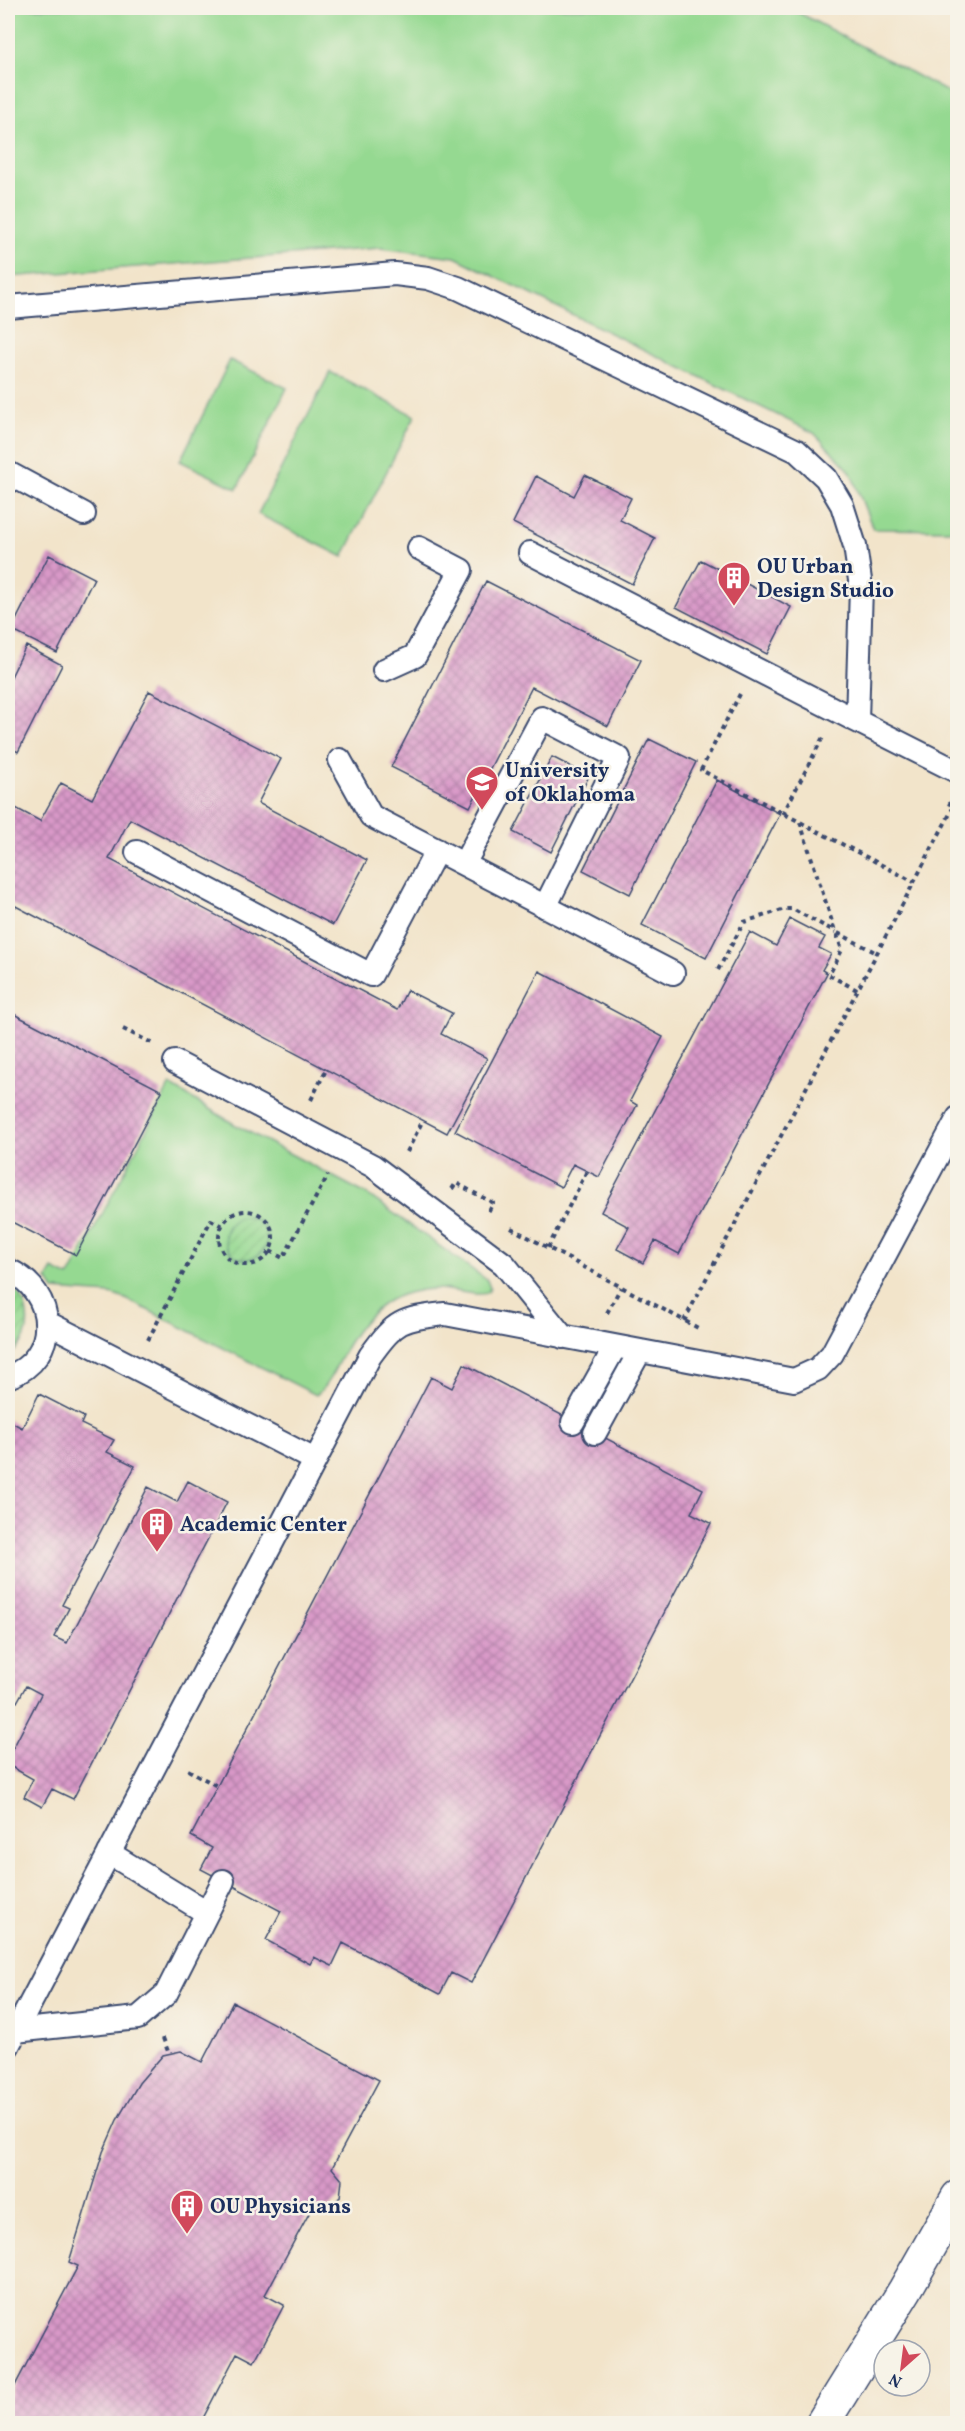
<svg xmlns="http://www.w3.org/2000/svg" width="965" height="2431" viewBox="0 0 965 2431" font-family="Vollkorn,serif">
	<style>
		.park { fill: #95d991; stroke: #588478; stroke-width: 1.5 }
		.garden { fill: url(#garden-furrows); stroke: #588478; stroke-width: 1.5 }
		.building { fill: url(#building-cross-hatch) }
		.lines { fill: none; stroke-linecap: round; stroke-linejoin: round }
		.lane-casing { stroke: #3b4a6e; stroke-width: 26 }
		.street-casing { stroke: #3b4a6e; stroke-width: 36 }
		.path { stroke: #3b4a6e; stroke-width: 4; stroke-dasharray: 4.5 4.5; stroke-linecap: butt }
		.lane { stroke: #fff; stroke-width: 22 }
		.street { stroke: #fff; stroke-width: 33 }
		.labels { text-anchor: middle; stroke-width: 5; stroke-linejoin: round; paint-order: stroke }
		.poi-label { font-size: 21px; font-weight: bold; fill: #1b2f5e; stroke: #f7f3e8; text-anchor: start }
	</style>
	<defs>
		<pattern id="garden-furrows" width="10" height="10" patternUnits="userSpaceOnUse" patternTransform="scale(1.5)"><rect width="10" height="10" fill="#95d991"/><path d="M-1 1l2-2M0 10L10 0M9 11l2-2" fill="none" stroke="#80bb7f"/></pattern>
		<pattern id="building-cross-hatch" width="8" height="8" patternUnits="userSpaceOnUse" patternTransform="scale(1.5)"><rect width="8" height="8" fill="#d999c8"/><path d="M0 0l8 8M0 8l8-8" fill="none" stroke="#af7da6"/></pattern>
	</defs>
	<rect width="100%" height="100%" fill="#f7f3e8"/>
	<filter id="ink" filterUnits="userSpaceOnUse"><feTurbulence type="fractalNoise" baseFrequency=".0167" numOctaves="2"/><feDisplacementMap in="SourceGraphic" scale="12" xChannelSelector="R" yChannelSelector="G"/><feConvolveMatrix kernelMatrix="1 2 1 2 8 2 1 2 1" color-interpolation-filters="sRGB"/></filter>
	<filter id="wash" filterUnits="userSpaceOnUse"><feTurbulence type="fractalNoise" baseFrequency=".008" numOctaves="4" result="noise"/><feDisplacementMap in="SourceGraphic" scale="24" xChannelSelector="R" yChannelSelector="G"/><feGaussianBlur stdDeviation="1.35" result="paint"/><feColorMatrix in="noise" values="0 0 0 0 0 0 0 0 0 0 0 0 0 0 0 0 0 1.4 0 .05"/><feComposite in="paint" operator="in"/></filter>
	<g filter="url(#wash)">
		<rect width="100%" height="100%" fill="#f2e4ca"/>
		<!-- park -->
		<path class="park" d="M8,8h782l167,89v433l-84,-1 -23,-58 -36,-38 -359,-176 -75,-9 -372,29z
			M230,360l57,28 -50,101 -57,-28z
			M330,372l85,44 -72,141 -85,-43z
			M170,1085l64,39 134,71 119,85 3,8 -2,4c-8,6 -37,-3 -49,-3 -17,-1 -40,5 -54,14 -15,10 -28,26 -37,41 -8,13 -20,44 -32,51l-190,-96 -16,-5 -56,-4 -7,-11 6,-10 16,8z"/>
		<!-- garden -->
		<path class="garden" d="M225 1238a21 21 0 1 1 42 0a21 21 0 1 1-42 0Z
			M8,1283c24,20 28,54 0,73z"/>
		<g id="blocks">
			<!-- building -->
			<path class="building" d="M585,475l46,23 -11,22 35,18 -23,46 -119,-61 23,-47 38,20z
				M49,555l45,23 -37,75 -46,-23z
				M701,560l90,47 -24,47 -91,-47z
				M486,581l155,79 -33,66 -76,-39 -62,120 -79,-40z
				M26,646l36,19 -44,87 -10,-6v-63z
				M149,691l132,68 -23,44 109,57 -34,65 -203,-106 -21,40 288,151 10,-20 45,23 -11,21 46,24 -40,75 -439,-231v-98l32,17 21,-38 31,16z
				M649,739l47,23 -66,132 -47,-24z
				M552,757l37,19 -38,76 -38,-20z
				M717,780l63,34 -74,144 -64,-33z
				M790,919l35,18 -6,11 12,6 -9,16 5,3 -148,281 -24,-13 -12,22 -26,-14 12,-22 -28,-15 149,-280 26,14z
				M539,971l124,66 -33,64 7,4 -38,72 -26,-13 -12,23 -106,-56z
				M8,1011l154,80 -86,164 -68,-35z
				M464,1364l239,125 -12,24 20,10 -240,460 -20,-10 -11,21 -97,-51 -11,23 -18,-9 -4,7 -44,-24 15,-29 -80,-42 11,-21 -21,-12 240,-459 21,11z
				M39,1394l45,23 -3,7 33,16 -7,12 28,14 -73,139 7,3 -15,29 13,6 81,-156 29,15 11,-21 39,21 -154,297 -21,-10 -10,18 -18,-10 9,-18 -25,-14v-7l33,-64 -15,-8 -9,16 -9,-5v-277l14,8z
				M233,2002l146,78 -47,88 10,12 -2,17 -10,10 -8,2 -10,-1 -47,87 19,10 -30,57 -17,-9 -37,71h-192v-25l70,-133 -9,-4 34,-110 14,-32 22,-37 24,-28 18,-4 21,11z"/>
		</g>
	</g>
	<g filter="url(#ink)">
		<use href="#blocks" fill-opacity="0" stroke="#3b4a6e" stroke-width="1.5"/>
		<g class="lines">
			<!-- lane casing -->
			<g class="lane-casing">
				<path id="lane" d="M8,307l387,-33 33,4 30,10 339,163 29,27 16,27 13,41 6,41 -4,134 101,51
					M8,473l76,41
					M530,553l327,168
					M384,670l31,-14 46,-86 -42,-22
					M340,760l31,56 302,157
					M137,852l234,123 66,-125
					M464,864l78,-146 77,40 -74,149
					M175,1062l198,104 131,98 59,73
					M8,1270c49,21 53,88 0,107
					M46,1322l269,138
					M573,1422l42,-75
					M595,1433l45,-82
					M207,1913l16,-32
					M15,2031l123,-13 28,-24 41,-81 -98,-60
					M8,2046l362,-690c26,-36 31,-37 75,-42l349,66 24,-11 14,-15 126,-236"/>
			</g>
			<!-- street casing -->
			<g class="street-casing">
				<path id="street" d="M822,2424l83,-134 53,-93"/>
			</g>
			<!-- path -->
			<path class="path" d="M740,694l-39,76 213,112
				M783,814l40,-77
				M800,822l35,109
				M718,970l26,-48 41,-13h7l44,23
				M857,990l-28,-15 13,-25 -6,-18 41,21
				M123,1029l29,14
				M311,1100l15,-30
				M407,1152l16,-32
				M452,1189l4,-6 37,20 -6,11
				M219 1238a27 27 0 1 1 54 0a27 27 0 1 1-54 0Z
				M511,1228l189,101
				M548,1248l39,-77
				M270,1251l13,7 45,-83
				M607,1313l14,-26
				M684,1321l270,-515 -6,-3
				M148,1340l63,-120 11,6
				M188,1770l29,16
				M8,1813l2,3
				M163,2038l6,16"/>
			<!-- lane -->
			<use href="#lane" class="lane"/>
			<!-- street -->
			<use href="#street" class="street"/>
		</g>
	</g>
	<!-- icons -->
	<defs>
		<g id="building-pin" transform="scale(1.725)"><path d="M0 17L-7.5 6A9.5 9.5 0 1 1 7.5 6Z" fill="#d1495b" stroke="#f7f3e8"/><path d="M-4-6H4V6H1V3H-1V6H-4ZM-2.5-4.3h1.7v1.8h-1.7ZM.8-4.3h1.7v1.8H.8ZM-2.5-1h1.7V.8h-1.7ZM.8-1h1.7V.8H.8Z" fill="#fff"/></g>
		<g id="university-pin" transform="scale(1.725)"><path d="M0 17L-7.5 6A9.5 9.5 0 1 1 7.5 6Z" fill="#d1495b" stroke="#f7f3e8"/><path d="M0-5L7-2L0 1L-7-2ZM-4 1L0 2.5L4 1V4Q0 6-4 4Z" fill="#fff"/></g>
	</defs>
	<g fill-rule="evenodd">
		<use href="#building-pin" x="734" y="578"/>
		<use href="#university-pin" x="482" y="782"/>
		<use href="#building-pin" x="157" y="1524"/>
		<use href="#building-pin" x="187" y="2206"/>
	</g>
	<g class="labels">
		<!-- poi labels -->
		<g class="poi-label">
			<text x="757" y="573">OU Urban<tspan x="757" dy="24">Design Studio</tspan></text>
			<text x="505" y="777">University<tspan x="505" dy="24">of Oklahoma</tspan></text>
			<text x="180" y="1531">Academic Center</text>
			<text x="210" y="2213">OU Physicians</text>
		</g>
	</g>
	<!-- margin -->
	<rect width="965" height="2431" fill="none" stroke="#f7f3e8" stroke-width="30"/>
	<!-- north arrow -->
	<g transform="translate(902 2368) rotate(208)"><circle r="28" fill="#f7f3e8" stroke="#9fa5b1" stroke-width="1.5"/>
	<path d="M0-4.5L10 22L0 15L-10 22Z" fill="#d1495b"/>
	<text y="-9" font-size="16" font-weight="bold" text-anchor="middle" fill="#1b2f5e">N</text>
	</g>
</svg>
